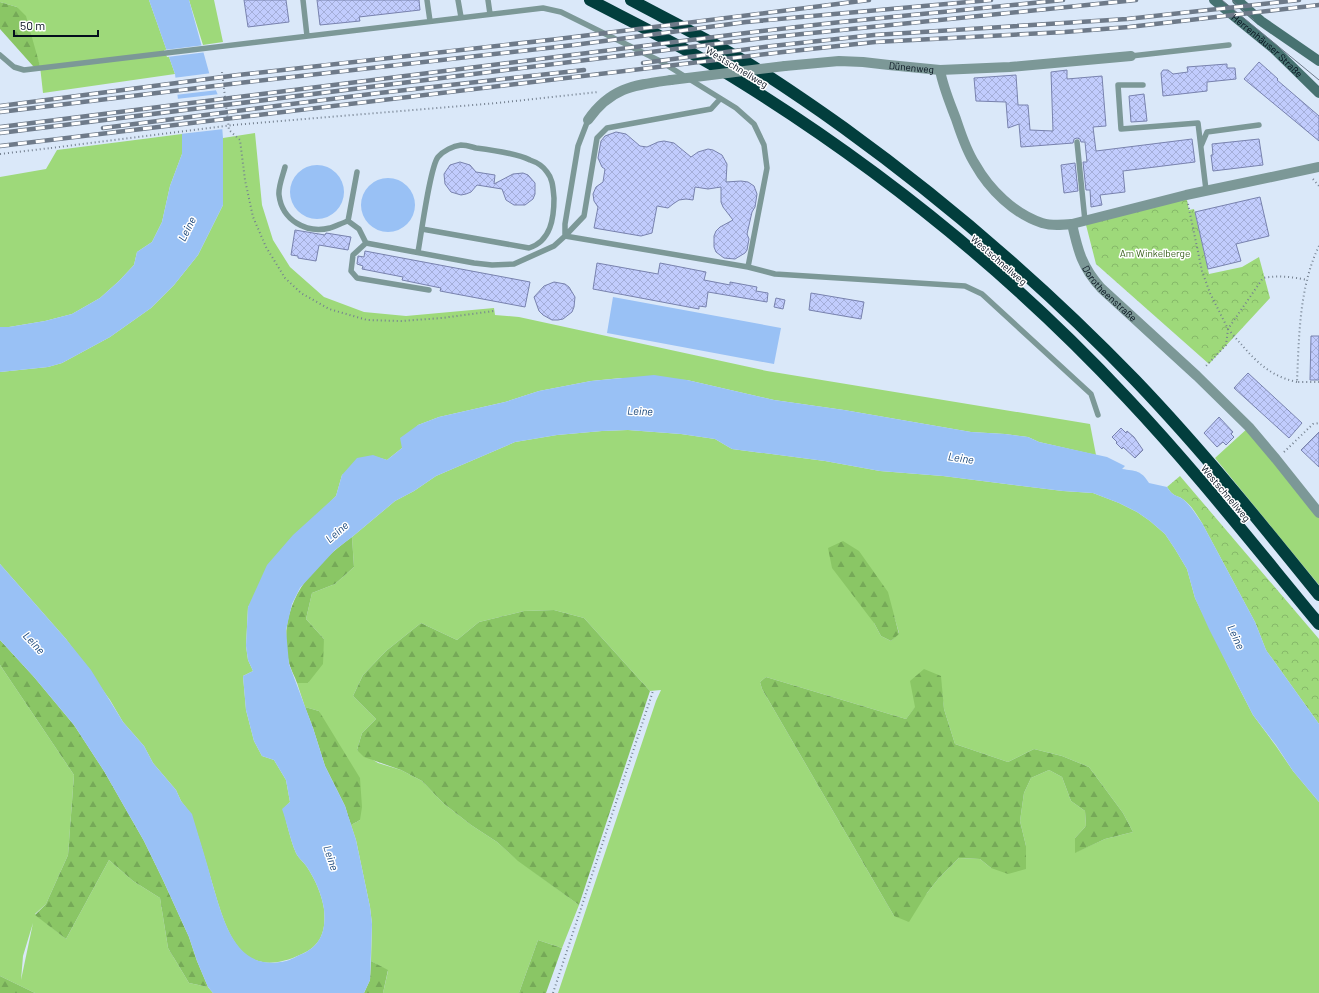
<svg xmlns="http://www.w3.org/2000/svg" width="1319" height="993" viewBox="0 0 1319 993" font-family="Barlow,sans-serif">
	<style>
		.grass { fill: #9ed97a; fill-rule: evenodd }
		.forest { fill: url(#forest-firs) }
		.park { fill: url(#park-crowns) }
		.water { fill: #99c1f5 }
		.pier { fill: #dae8f9 }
		.building { fill: url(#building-cross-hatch); stroke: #7882ae }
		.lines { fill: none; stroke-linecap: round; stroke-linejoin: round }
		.path { stroke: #748090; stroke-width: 2; stroke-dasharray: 1 3; stroke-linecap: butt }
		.lane { stroke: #7c9897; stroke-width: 5.5 }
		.street { stroke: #7c9897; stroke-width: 10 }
		.secondary { stroke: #477271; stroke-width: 10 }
		.highway { stroke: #023e3d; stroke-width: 12 }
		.tram { stroke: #6e7a89; stroke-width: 1 }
		.rail-casing { stroke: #6e7a89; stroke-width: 4.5 }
		.rail { stroke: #fff; stroke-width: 3; stroke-dasharray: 9; stroke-linecap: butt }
		.path-bridge { stroke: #748090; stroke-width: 2; stroke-dasharray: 1 3; stroke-linecap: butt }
		.street-bridge { stroke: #7c9897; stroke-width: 10 }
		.labels { text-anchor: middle; stroke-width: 3; stroke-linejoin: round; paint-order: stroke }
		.street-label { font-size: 10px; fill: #040e1c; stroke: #fff }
		.park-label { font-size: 10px; fill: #3a601e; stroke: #fff }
		.water-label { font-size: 11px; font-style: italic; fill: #144378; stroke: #fff }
	</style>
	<defs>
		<pattern id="forest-firs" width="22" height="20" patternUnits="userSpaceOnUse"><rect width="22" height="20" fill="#8ac665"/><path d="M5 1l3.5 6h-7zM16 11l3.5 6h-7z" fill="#75a957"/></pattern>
		<pattern id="park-crowns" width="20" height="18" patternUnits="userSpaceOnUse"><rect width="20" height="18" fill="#9ed97a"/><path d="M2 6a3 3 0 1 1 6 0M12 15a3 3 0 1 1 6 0" fill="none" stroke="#86b969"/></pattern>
		<pattern id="building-cross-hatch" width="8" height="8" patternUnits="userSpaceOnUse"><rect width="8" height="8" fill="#c1ccfd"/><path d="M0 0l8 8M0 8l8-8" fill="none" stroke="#a4aed8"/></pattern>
	</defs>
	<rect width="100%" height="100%" fill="#dae8f9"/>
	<!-- grass -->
	<path class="grass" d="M0,0h149l26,74 -132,19 -3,-27 -23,-59 -17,-5z
		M189,0h25l9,42 -20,3z
		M255,133l7,72 11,35 17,27 34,30 40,15 42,4 88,-8 1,7 24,2 248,54 323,53 6,31 -57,-13 -11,-5 -23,-3 -34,-2 -127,-22 -70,-10 -87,-20 -66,-2 -30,3 -52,10 -34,11 -66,15 -21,8 -16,23 -15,12 -14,-4 -31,19 -6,21 -14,14 -74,97 -2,39 2,14 5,11 -10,5 3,34 8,31 8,15 12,4 12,20 4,22 -7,7c4,14 7,30 13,44 2,5 8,9 11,14 8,12 15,28 17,42 2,21 -2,36 -22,45 -61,29 -75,-20 -89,-68 -7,-24 -14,-48 -22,-72l-10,-13 -5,-11 -23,-27 -9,-17 -21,-24 -13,-22 -44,-61 -66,-75v-192l48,-5 14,-4 48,-26 41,-29 23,-23 24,-30 25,-50v-67z
		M182,134v20l-12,32 -8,36 -10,20 -15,10 -3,13 -15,16 -19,17 -28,16 -27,7 -36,6h-9v-150l46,-8 11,-19z
		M1249,427l70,86v72l-104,-127z
		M628,430l53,4 34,5 17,10 93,12 55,10 63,5 120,15 30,2 26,10 18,9 13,9 15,13 10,15 12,20 8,29 40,82 18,35 23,31 17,25 26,31v191h-761l98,-292 5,-11 -11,1 -66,-73 -30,-8 -30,1 -45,11 -22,18 -36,-17 -35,28 -23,24 -10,21 23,23 -14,14 -5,17 21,13 23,7 21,11 21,22 28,22 26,17 17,15 65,48 -17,43 -24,-8 -19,53h-136l5,-22 -17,-10 1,-37 -2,-17 -14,-67 -5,-15 9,-5 -41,-109 -14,-4 -8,-24h11l16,-44 -18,-20 6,-26 23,-9 19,-17 -2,-30 43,-36 19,-10 22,-15 79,-34 42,-7 45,-4zM894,616l5,17 -8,8 -10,-5 -7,-13zM940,676l4,33 11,35 53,18 26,-13 28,7 27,11 34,46 10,19 -28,7 -29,13 -1,-14 11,-12 -1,-15 -14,-10 -9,-24 -13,-7 -18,8 -7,15 -4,28 6,25 -35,22 -11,-9 -21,-1 -20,20 -12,15 -33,23 -132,-227 -2,-7 6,-5 140,42z
		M0,665l74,110 -6,80 -22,49 -11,10 31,25 43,-79 24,21 27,17 8,50 21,35 19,4 5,6h-178l-35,-17zM33,923l-12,57 2,-24z"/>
	<!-- forest -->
	<path class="forest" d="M0,2l17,5 9,9 14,50h-7l-33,-37z
		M352,537l2,30 -19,17 -23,9 -6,26 18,20 -1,25 -15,19h-11c-2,-6 -6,-13 -8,-20 -13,-57 20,-95 63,-126z
		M843,541l16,10 29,41 11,42 -8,7 -10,-5 -7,-13 -42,-55 -4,-20z
		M554,610l30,8 66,73 -71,214 -61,-44 -21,-19 -26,-17 -28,-22 -21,-22 -21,-11 -37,-13 -7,-7 5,-17 14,-14 -23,-23 10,-21 23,-24 35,-28 36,17 22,-18 45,-11z
		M0,640l34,37 40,48 30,46 40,70 19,39 26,57 8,24 11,26 -19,-4 -21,-35 -8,-50 -27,-17 -24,-21 -43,79 -31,-24 11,-11 22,-49 6,-80 -74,-110z
		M924,669l17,7 3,33 11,35 53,18 26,-13 28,7 27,11 34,46 10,19 -28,7 -30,14v-15l11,-12 -1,-15 -14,-10 -9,-24 -13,-7 -18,8 -7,15 -4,28 6,25v23l-18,5 -17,-6 -11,-9 -21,-1 -20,20 -12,15 -18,29 -15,-6 -132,-227 -2,-7 6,-5 140,42 9,-12 -5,-26z
		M305,707l14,4 41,67 2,29 -2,13 -9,5 -6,-19 -20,-40 -12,-38z
		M538,940l24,8 -16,45h-27z
		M371,961l17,9 -5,23h-19l6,-13z
		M0,976l35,17h-35z"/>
	<!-- park -->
	<path class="park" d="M1186,195l3,15 5,-1 15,65 33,-7 17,-10 11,41 -61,66 -113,-100 -11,-43z
		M1180,476l139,163v85l-53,-74 -11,-28 -53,-99c-5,-8 -10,-17 -18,-23 -7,-6 -9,-1 -17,-13z"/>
	<!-- water -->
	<path class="water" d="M149,0h40l21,76 10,24 3,38v67l-25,50 -24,30 -23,23 -41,29 -48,26 -14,4 -48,5v-45h9l36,-6 27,-7 28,-16 19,-17 15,-16 3,-13 15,-10 10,-20 8,-36 12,-32v-20l-7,-60z
		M290 192a27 27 0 1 1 54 0a27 27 0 1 1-54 0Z
		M361 205a27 27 0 1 1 54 0a27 27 0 1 1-54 0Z
		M613,297l168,31 -7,36 -167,-31z
		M654,375l33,5 87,20 70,10 127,22 34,2 23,3 11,5 68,15 18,9 -3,3c14,2 19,1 27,14l18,4c8,12 10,7 17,13 8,7 12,15 18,23l53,99 11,28 53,74v78l-26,-31 -17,-26 -23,-30 -44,-86 -14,-31 -8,-29 -12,-20 -10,-15 -15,-13 -13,-9 -18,-9 -26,-10 -30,-2 -120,-15 -63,-5 -55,-10 -93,-12 -17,-10 -34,-5 -53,-4 -26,1 -45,4 -42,7 -79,34 -22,15 -19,10 -43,36 -17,13 -35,38 -8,16 -6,26 3,34 24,64 12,38 20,40 11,34 14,67 2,17 -2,56 -6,13h-151l-5,-6 -11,-26 -8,-24 -26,-57 -19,-39 -40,-70 -30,-46 -40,-48 -34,-37v-76l66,75 25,31 32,52 21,24 9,17 23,27 5,11 11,13c7,24 15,48 21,72 11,36 23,87 73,75 5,-1 11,-5 16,-7 20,-9 24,-25 22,-45 -2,-14 -9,-30 -17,-42 -3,-5 -9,-9 -11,-14 -6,-14 -9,-30 -14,-44l8,-7 -4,-22 -12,-20 -12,-4 -8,-15 -8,-31 -3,-34 10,-5 -5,-11 -2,-14 2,-39 19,-42 26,-30 43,-39 6,-21 15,-17 16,-3 14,5 15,-12 -2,-10 18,-13 21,-8 66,-15 34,-11 52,-10z"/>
	<!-- pier -->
	<path class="pier" d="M205,45l2,7 -40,5 -3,-7z
		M212,73l6,17 -43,5 -2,-17z
		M220,94l2,6 2,29 -44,5 -4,-35z"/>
	<!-- building -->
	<path class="building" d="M244,0h42l3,22 -41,5z
		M317,0h102l1,10 -61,7 1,4 -40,4z
		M1259,62l19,17 -1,1 42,36v25l-75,-62z
		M1227,64v4h8l1,11 -29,3v9l-44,5 -2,-23 2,-3h5l5,4 15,-2 -1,-5z
		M1067,70v9l35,-3 4,50 -13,1 3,24 96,-12 3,23 -72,9 2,21 -25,3 2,10 -11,2 -1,-17h-4l-3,-28h4l-2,-20h-4l-1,-3 -3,-1 -3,1 -1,4 -52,4 -2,-23 -11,4 -2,-26 -30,-1 -2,-23 42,-3 2,30h10l2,25 23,1 -2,-59z
		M1144,94l3,27 -16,1 -2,-26z
		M616,132l10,2 14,12 7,1 11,-5 6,-1 10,2 17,14 7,-5 10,-3 5,1 9,5 5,9 -1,18 15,-1 7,1 6,4 3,8 -2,13 -3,5 -5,22 2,5 -2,11 -2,3 -10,6 -11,-1 -8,-6 -2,-5v-11l2,-5 4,-4 13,-7 -10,-13 -2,-5v-15l-13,2 -13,-2 -2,13 -7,-1 -7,1 -6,4 -5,4 -11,-2 -5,27 -11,3 -47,-8 4,-21 -4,-6 -1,-7 3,-7 7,-5 2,-13 -3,-2 -4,-9 3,-17 4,-5z
		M1259,139l4,26 -50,6 -2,-16h2l-1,-11z
		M460,162l10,3 6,7 19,3 -1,9 19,-10 10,-1 5,2 7,8v11l-2,5 -8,6h-11l-8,-5 -4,-11 -25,-4 -6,7 -5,2 -5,1 -10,-3 -6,-8 -1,-10 6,-9z
		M1075,163l3,28 -14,2 -3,-28z
		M1260,197l9,39 -33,8 5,17 -33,8 -13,-57z
		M295,230l30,5 1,-2 25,4 -3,13 -29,-5 -3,16 -18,-3v-2l-7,-1z
		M365,251l165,31 -5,25 -85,-16 1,-3 -39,-8 1,-3 -41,-8 1,-3 -6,-2 1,-8 6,1z
		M597,263l61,11 2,-11 46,9 -2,8 26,5v-3l27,5 -1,4 12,2 -1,9 -59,-10 -2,15 -7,-1v3l-106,-20z
		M554,282l11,2 4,3 6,10 -1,10 -2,5 -9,7 -5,1h-6l-9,-5 -4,-4 -5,-14 10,-11z
		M811,293l53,9 -3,17 -52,-9z
		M776,298l9,2 -2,9 -9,-2z
		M1311,336h8v44h-9z
		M1248,373l54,50 -13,15 -55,-50z
		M1219,417l14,15 -2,2 3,3 -8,8 -3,-3 -6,5 -13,-14z
		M1121,428l5,5 1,-2 7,6 9,13 -8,8 -12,-11 -1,2 -6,-6 1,-1 -5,-5z
		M1319,432v35l-18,-17z"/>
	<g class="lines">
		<!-- path -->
		<path class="path" d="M222,72l7,58 11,10 5,40 8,37 13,30 19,31 16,15 28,16 38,11 34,1 41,-3 52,-7
			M233,125l264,-22 101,-11
			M0,154l51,-6
			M1313,179l6,7
			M1188,204l14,67 8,22 18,36 -2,16 -22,23
			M1319,246c-20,41 -20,92 -22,136h22
			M1297,382c-33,-7 -47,-28 -69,-53l35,-51c16,-3 29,-1 45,2
			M1284,452l29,-28 6,-1
			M553,993l100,-302"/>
		<!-- lane -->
		<path class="lane" d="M303,0l4,36
			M427,0l3,21
			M458,0l3,17
			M488,0l2,14
			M0,55l14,12 10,3 519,-62 18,4 99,49 76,47 18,16 10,21 3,23 -19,99
			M1131,56l98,-11
			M1143,85h-25l3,44 77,-6 8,67
			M1077,142l8,79
			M1201,146l6,-14 52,-7
			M285,167c-2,8 -7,20 -6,28 3,25 27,39 51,33 6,-2 12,-5 18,-7l11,8 7,14 108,20 18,2 22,-1 40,-18 11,-10v-12l13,-78 10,-26
			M348,221l9,-49
			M565,236l183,31 27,7 190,12 17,8 109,100 7,21
			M565,236l19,-20 13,-78 10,-10 104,-19 9,-10
			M366,243l-13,12 -2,16 6,7 72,12
			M418,252c3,-16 12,-85 20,-95 5,-6 15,-11 23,-12 5,0 11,2 15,3 16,2 40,5 54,12 6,2 13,6 17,12 6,7 6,17 7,26 0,20 -3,43 -25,50l-107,-19"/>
		<!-- street -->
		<g class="street">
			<path id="s1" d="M785,66l54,-5 24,1 26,3 51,5 70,-3 121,-11"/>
			<path id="s2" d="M940,70c3,17 10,33 16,49 5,15 10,31 19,45 14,25 39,50 67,59 10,3 20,2 30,1 6,27 10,43 29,64l96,88 52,51 27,32 43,54"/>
			<path d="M588,120c23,-33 47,-35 83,-40"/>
			<path d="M1072,224l114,-29 133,-28"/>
		</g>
		<!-- secondary -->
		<g class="secondary">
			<path id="s3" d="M1214,0l60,49 45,44"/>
			<path d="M1237,0l24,21 58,40"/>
		</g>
		<!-- highway -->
		<path class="highway" d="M590,0c52,27 105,53 154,84 139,87 271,194 383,314 68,72 129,150 192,226
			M631,0c39,21 80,41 118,64 32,20 64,42 95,64 105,76 202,160 292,253 65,68 124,141 183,214"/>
		<!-- tram -->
		<path class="tram" d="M1222,0l97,80
			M1232,0l22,20"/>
		<!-- rail casing -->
		<g class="rail-casing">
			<path id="rail" d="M643,63l129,-17 102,-11 253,-16 172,-19
				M0,106l238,-31 320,-36 311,-39
				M0,112l239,-29 335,-38 172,-23 245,-22
				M0,127l754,-95 87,-10 222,-22
				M103,128l276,-35 205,-23
				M0,133l763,-95 373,-38
				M0,146l783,-94 92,-10 190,-10 64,-5 190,-22"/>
		</g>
		<!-- rail -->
		<use href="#rail" class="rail"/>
		<!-- path-bridge -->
		<path class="path-bridge" d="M51,148l182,-23"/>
		<!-- street-bridge -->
		<path class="street-bridge" d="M671,80l114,-14"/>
	</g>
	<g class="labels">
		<!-- street labels -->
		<g class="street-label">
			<text dy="4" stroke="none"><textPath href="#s3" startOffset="70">Herrenhäuser Straße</textPath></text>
			<text transform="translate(737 67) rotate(31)" y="4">Westschnellweg</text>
			<text dy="4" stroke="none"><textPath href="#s1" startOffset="127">Dünenweg</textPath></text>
			<text transform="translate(999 260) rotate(41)" y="4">Westschnellweg</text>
			<text dy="4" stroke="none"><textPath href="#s2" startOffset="303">Dorotheenstraße</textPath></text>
			<text transform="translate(1226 493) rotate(50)" y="4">Westschnellweg</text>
		</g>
		<!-- park labels -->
		<g class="park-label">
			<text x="1155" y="257">Am Winkelberge</text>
		</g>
		<!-- water labels -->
		<g class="water-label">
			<text transform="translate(187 229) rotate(-63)" y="4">Leine</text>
			<text transform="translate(640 411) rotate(2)" y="4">Leine</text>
			<text transform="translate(961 458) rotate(9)" y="4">Leine</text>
			<text transform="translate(337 532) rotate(-41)" y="4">Leine</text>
			<text transform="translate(1236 637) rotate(65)" y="4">Leine</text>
			<text transform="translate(34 643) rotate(47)" y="4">Leine</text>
			<text transform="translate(331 858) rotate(72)" y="4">Leine</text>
		</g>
	</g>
	<!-- scale -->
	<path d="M14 30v6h84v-6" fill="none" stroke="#040e1c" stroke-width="2"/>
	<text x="20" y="30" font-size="12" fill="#040e1c" stroke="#ffffff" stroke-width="3" paint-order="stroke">50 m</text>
</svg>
